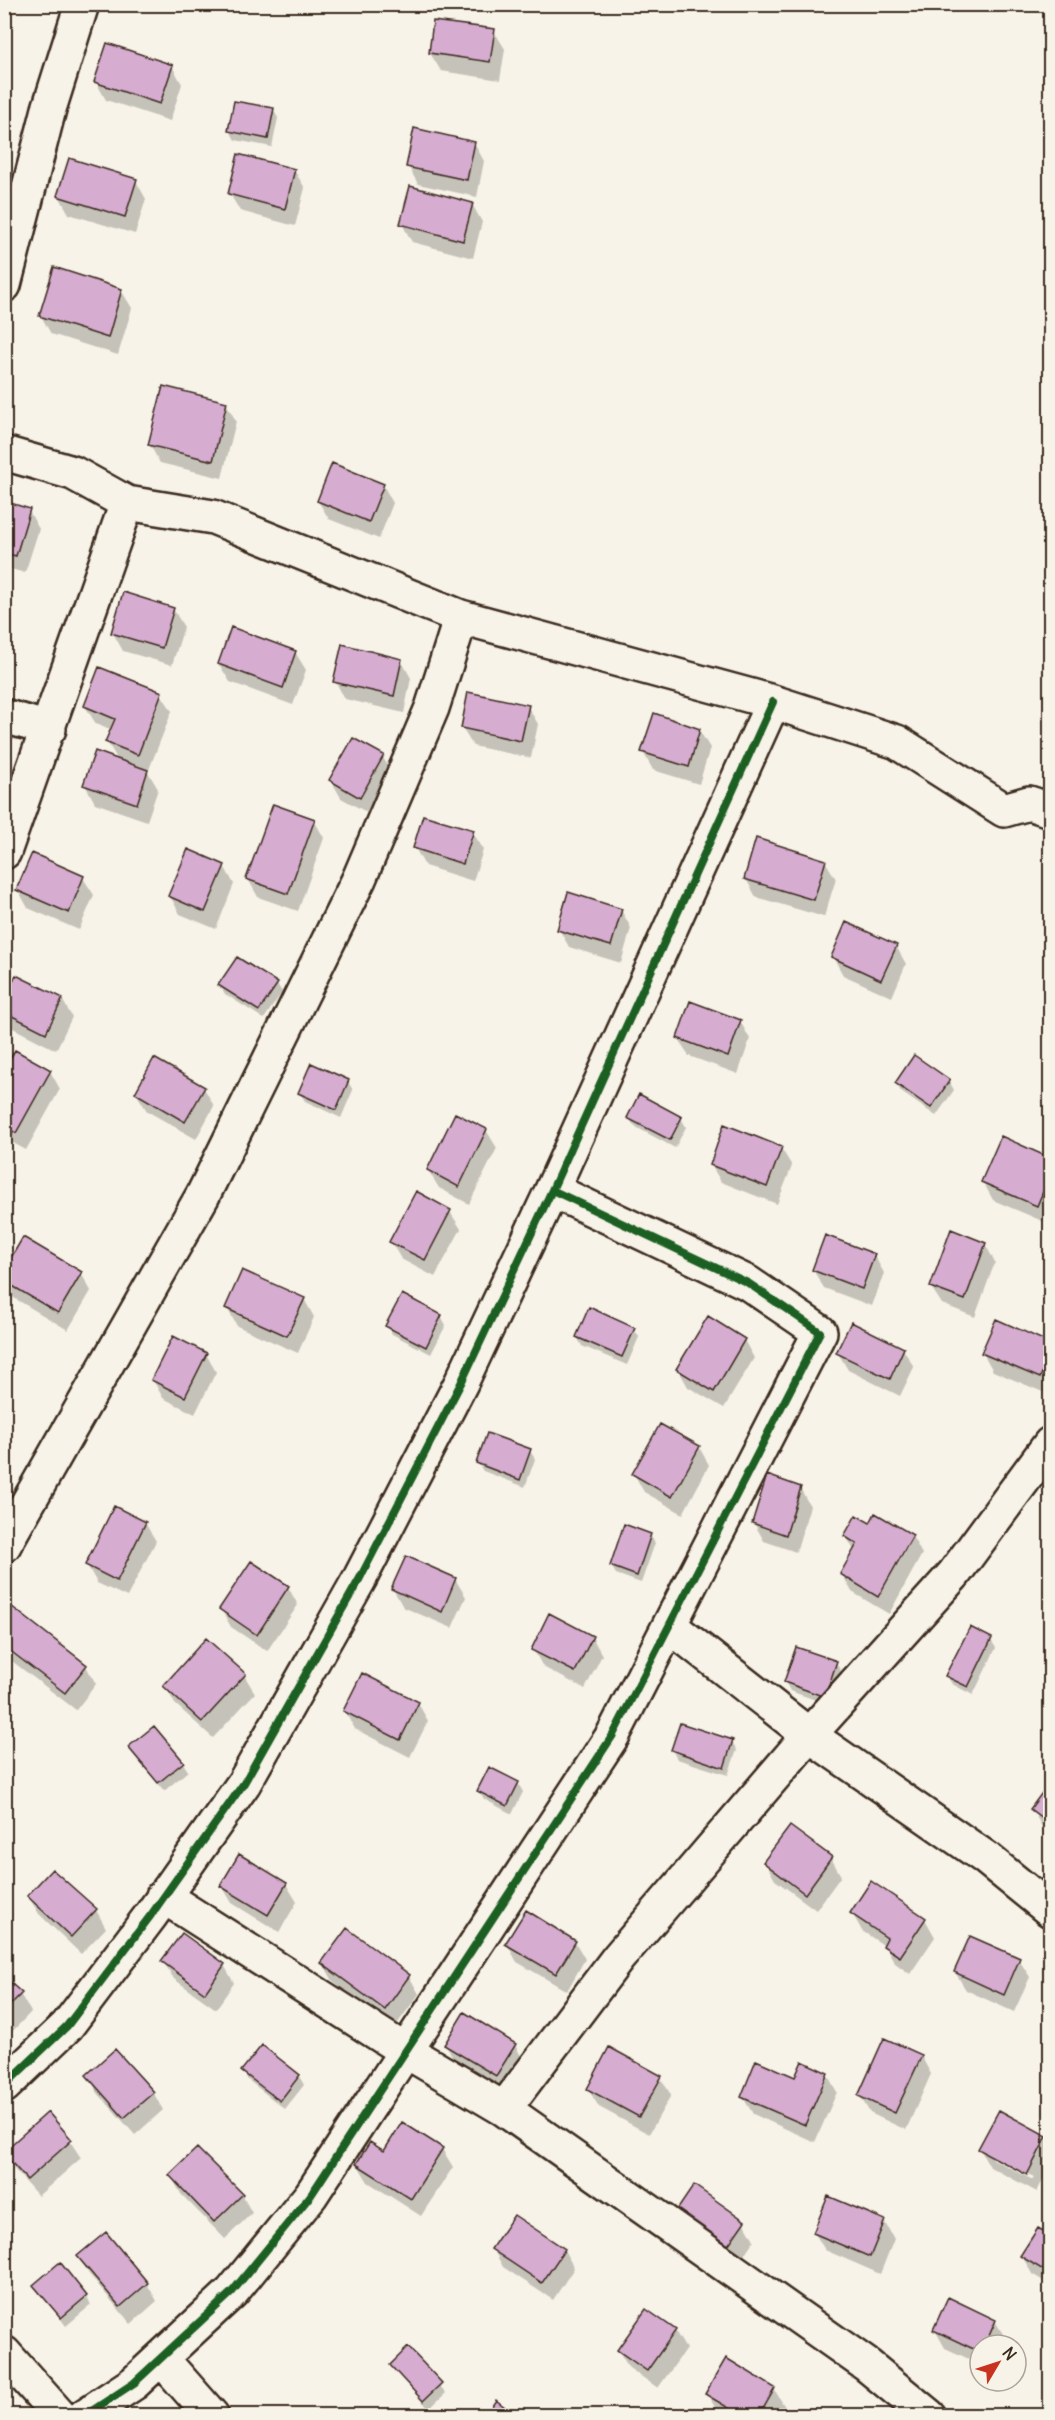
<svg xmlns="http://www.w3.org/2000/svg" width="1055" height="2420" viewBox="0 0 1055 2420" font-family="Delius,sans-serif">
	<style>
		.shadow { fill: #0003; fill-rule: evenodd }
		.building { fill: #d6acd1; stroke: #3b2a1e; stroke-width: 1.5 }
		.lines { fill: none; stroke-linecap: round; stroke-linejoin: round }
		.street-casing { stroke: #3b2a1e; stroke-width: 38 }
		.street { stroke: #f7f3e8; stroke-width: 33 }
		.cycleway-casing { stroke: #f7f3e8; stroke-width: 11 }
		.cycleway { stroke: #1b5e20; stroke-width: 8 }
	</style>
	<rect width="100%" height="100%" fill="#f7f3e8"/>
	<filter id="ink" filterUnits="userSpaceOnUse"><feTurbulence type="fractalNoise" baseFrequency=".0167" numOctaves="2"/><feDisplacementMap in="SourceGraphic" scale="12" xChannelSelector="R" yChannelSelector="G"/><feConvolveMatrix kernelMatrix="1 2 1 2 8 2 1 2 1" color-interpolation-filters="sRGB"/></filter>
	<g filter="url(#ink)">
		<!-- shadow -->
		<path class="shadow" d="M4,30l6,10 -6,17z
			M494,31l11,18 -5,31 -59,-9 -11,-18z
			M172,66l10,18 -12,37 -64,-21 -10,-18z
			M273,109l5,9 -6,29 -37,-7 -5,-9z
			M474,143l10,18 -7,36 -59,-13 -10,-18z
			M294,170l11,18 -10,38 -55,-15 -10,-17z
			M136,181l10,18 -11,35 -66,-20 -10,-18z
			M472,204l10,18 -9,36 -61,-16 -10,-18z
			M121,290l11,18 -14,47 -67,-21 -10,-18z
			M226,403l10,18 -14,57 -62,-15 -10,-18z
			M383,485l10,18 -14,36 -50,-20 -11,-18z
			M4,503l25,8 10,18 -14,44 -21,-6z
			M173,609l11,18 -12,38 -49,-14 -10,-18z
			M4,627l5,8 -5,14z
			M295,652l11,18 -13,35 -63,-23 -11,-18z
			M401,660l10,18 -7,35 -59,-14 -10,-18z
			M161,694l11,17 -24,61 10,17 -11,32 -52,-18 -10,-18 33,-25 -11,-18 5,-12 -16,-6 -11,-18z
			M528,707l10,17 -7,34 -58,-12 -11,-18z
			M699,730l11,18 -11,36 -46,-14 -10,-18z
			M382,756l11,18 -23,40 -29,-16 -10,-18z
			M314,820l10,18 -26,73 -40,-14 -10,-18z
			M473,832l10,18 -10,31 -48,-15 -10,-18z
			M32,855l51,23 11,17 -15,35 -51,-22 -10,-18z
			M825,861l11,18 -12,38 -68,-20 -10,-18z
			M224,866l10,18 -18,45 -36,-15 -10,-18z
			M621,910l10,18 -10,35 -52,-16 -10,-18z
			M896,946l10,18 -14,33 -49,-22 -10,-18z
			M277,984l5,8 -18,27 -39,-25 -5,-9z
			M62,999l10,18 -16,33 -45,-23 -7,-11v-15z
			M740,1021l10,18 -12,35 -49,-18 -11,-18z
			M1050,1021v25l-6,-11z
			M50,1071l10,18 -34,61 -22,-12v-66z
			M949,1081l5,9 -18,26 -35,-24 -5,-9z
			M348,1082l5,8 -12,28 -36,-17 -5,-8z
			M204,1088l10,18 -18,33 -49,-28 -11,-18z
			M629,1118h52l5,9 -11,21 -41,-22z
			M486,1130l11,18 -28,56 -30,-16 -11,-18z
			M1002,1138l48,21v57l-3,7 -54,-23 -10,-18z
			M781,1148l11,18 -15,38 -56,-22 -10,-17z
			M417,1193l33,19 11,17 -26,48 -34,-18 -10,-17z
			M985,1244l10,18 -20,55 -33,-13 -11,-17z
			M4,1254l77,19 10,18 -23,39 -64,-38z
			M874,1255l10,18 -12,33 -48,-18 -11,-18z
			M304,1299l10,18 -16,36 -61,-27 -10,-18z
			M441,1316l5,9 -15,29 -39,-20 -5,-8z
			M996,1321l54,24v50l-57,-24 -10,-18z
			M634,1329l5,8 -12,28 -45,-19 -5,-9z
			M744,1340l10,18 -30,50 -36,-21 -10,-18z
			M903,1349l11,18 -14,29 -52,-26 -10,-17z
			M206,1354l10,18 -21,42 -32,-16 -10,-18z
			M4,1391l6,10 -6,9z
			M699,1447l10,18 -26,49 -39,-22 -10,-18z
			M530,1451l5,8 -10,28 -42,-16 -5,-8z
			M800,1488l10,18 -14,46 -32,-11 -10,-18z
			M145,1523l11,18 -29,56 -30,-14 -10,-18z
			M870,1525l42,11 10,18 -33,60 -37,-22 -10,-18 13,-22 -9,-16z
			M650,1535l5,8 -14,40 -25,-9 -5,-8z
			M455,1579l11,18 -14,31 -49,-21 -10,-18z
			M288,1587l10,18 -31,46 -36,-24 -10,-18z
			M11,1608l75,58 10,18 -20,26 -72,-55v-38z
			M970,1629l21,11 5,8 -23,47 -21,-11 -5,-8z
			M592,1637l10,18 -17,34 -42,-22 -10,-18z
			M836,1663l5,8 -11,34 -40,-14 -5,-9z
			M244,1675l11,18 -42,45 -38,-34 -10,-18z
			M418,1703l10,18 -18,36 -55,-28 -10,-18z
			M732,1742l5,8 -9,25 -51,-16 -5,-9z
			M130,1747l53,16 5,8 -24,20z
			M490,1769l28,14 5,9 -11,22 -28,-15 -5,-8z
			M1050,1785v48l-8,-6 -10,-18z
			M790,1828l41,30 10,18 -25,34 -41,-30 -10,-18z
			M286,1884l11,18 -18,30 -47,-29 -10,-17z
			M28,1896l68,14 10,18 -25,26 -42,-40z
			M852,1913l73,6 10,18 -25,37 -15,-11 -10,-17 -23,-15z
			M971,1938l48,22 11,17 -16,35 -48,-22 -11,-18z
			M575,1942l10,17 -18,32 -50,-29 -10,-18z
			M163,1961l61,4 10,18 -18,26 -42,-30z
			M323,1963l86,13 10,18 -24,33 -62,-46z
			M4,1979l16,15 11,18 -24,25z
			M446,2045h69l10,18 -18,30 -51,-30z
			M262,2047l37,29 5,9 -19,24 -37,-29 -5,-9z
			M921,2056l10,18 -25,56 -36,-17 -10,-17z
			M827,2074l10,18 -22,50 -62,-28 -11,-18 54,-17z
			M88,2075l65,17 10,18 -28,25 -37,-42z
			M660,2077l11,18 -22,39 -50,-27 -11,-18z
			M1046,2137l4,8v21l-13,26 -47,-25 -10,-18zM993,2155l41,22 -1,3 -40,-21z
			M70,2141l11,17 -43,38 -23,-26 -10,-17z
			M442,2149l11,18 -32,49 -53,-34 -11,-18 27,-11z
			M197,2150l45,45 10,18 -27,26 -44,-45 -10,-18z
			M884,2221l10,18 -14,35 -55,-24 -11,-18z
			M744,2222l10,18 -21,31 -50,-34z
			M1039,2230l11,7v48l-18,-11 -10,-18z
			M493,2249l71,1 10,18 -21,32 -50,-33z
			M79,2257l68,27 10,17 -26,23 -42,-50z
			M35,2285l51,11 5,9 -25,21z
			M646,2311l29,20 11,18 -28,39 -29,-20 -11,-18z
			M995,2321l11,18 -3,6h-23v19l-35,-16 -10,-18z
			M408,2349l38,44 -17,16 -38,-44z
			M774,2389l11,18 -6,9h-63l2,-4 -11,-18z"/>
		<!-- building -->
		<path class="building" d="M433,21l62,8 -5,33 -61,-9z
			M107,43l66,22 -13,39 -66,-22z
			M234,101l40,7 -6,31 -40,-8z
			M414,128l61,14 -8,38 -61,-13z
			M238,154l57,15 -10,40 -57,-15z
			M69,158l68,21 -12,38 -68,-21z
			M410,186l63,17 -10,38 -63,-17z
			M54,267l68,22 -14,49 -69,-22z
			M163,386l64,16 -14,59 -65,-16z
			M332,463l52,21 -15,38 -52,-21z
			M4,501l26,8 -14,47 -12,-3z
			M123,592l51,16 -12,40 -51,-15z
			M231,627l65,24 -13,37 -65,-24z
			M342,644l60,15 -8,37 -61,-14z
			M99,667l63,25 -24,63 -33,-13 10,-23 -31,-13z
			M468,692l61,13 -8,36 -60,-13z
			M654,713l46,16 -11,38 -48,-15z
			M353,738l31,17 -24,43 -31,-18z
			M95,751l53,19 -11,34 -54,-19z
			M273,804l42,15 -27,75 -42,-15z
			M423,815l51,15 -11,34 -50,-16z
			M756,838l70,22 -12,40 -70,-21z
			M188,849l37,16 -20,47 -37,-16z
			M32,853l52,23 -15,37 -53,-23z
			M568,892l54,17 -11,37 -54,-16z
			M846,922l51,23 -16,35 -50,-23z
			M237,957l41,26 -19,28 -41,-26z
			M16,975l47,23 -17,35 -42,-21v-14z
			M690,1001l51,19 -13,37 -51,-19z
			M15,1050l36,20 -35,63 -12,-6v-58z
			M914,1055l36,25 -19,28 -36,-25z
			M154,1058l51,29 -20,35 -50,-29z
			M311,1063l38,17 -13,30 -38,-17z
			M639,1094l43,23 -12,23 -43,-22z
			M455,1113l32,16 -28,58 -32,-17z
			M724,1124l58,23 -15,40 -57,-22z
			M1001,1136l49,22v17l-13,31 -56,-24z
			M416,1191l35,19 -26,50 -36,-18z
			M951,1229l35,14 -21,57 -35,-13z
			M825,1235l50,19 -13,35 -50,-19z
			M23,1237l59,35 -24,41 -54,-32v-29l8,4z
			M242,1270l63,28 -18,38 -62,-28z
			M402,1294l40,21 -16,32 -41,-21z
			M589,1307l46,21 -13,29 -46,-20z
			M708,1316l37,23 -31,53 -38,-23z
			M996,1319l54,24v9l-10,26 -59,-25z
			M851,1322l53,26 -14,31 -54,-26z
			M173,1336l34,17 -22,44 -34,-17z
			M660,1424l40,22 -28,51 -40,-23z
			M487,1433l44,16 -11,31 -44,-17z
			M767,1475l34,12 -15,48 -34,-12z
			M114,1506l32,16 -29,59 -32,-16z
			M875,1513l38,22 -35,62 -38,-23 17,-30 -13,-8 12,-21 14,8z
			M624,1524l27,10 -14,42 -27,-10z
			M406,1556l50,22 -14,34 -51,-23z
			M251,1561l38,25 -32,49 -38,-26z
			M11,1606l76,59 -22,28 -61,-47v-32z
			M549,1613l44,23 -18,36 -44,-22z
			M970,1627l22,11 -24,49 -23,-11z
			M206,1638l40,36 -44,48 -39,-36z
			M796,1647l41,14 -12,36 -41,-15z
			M362,1673l57,29 -19,38 -57,-29z
			M680,1723l53,17 -9,28 -53,-18z
			M154,1726l30,36 -26,21 -30,-36z
			M489,1767l30,15 -12,24 -30,-15z
			M1050,1782v42l-20,-15z
			M790,1826l42,31 -27,37 -42,-32z
			M239,1854l48,29 -19,32 -48,-29z
			M52,1869l45,40 -26,28 -44,-41z
			M871,1881l55,37 -26,39 -17,-11 4,-8 -37,-25z
			M526,1910l50,31 -20,33 -51,-30z
			M347,1928l63,47 -25,35 -64,-47z
			M182,1933l43,31 -20,29 -44,-32z
			M970,1936l50,22 -16,37 -50,-23z
			M4,1977l18,16 -18,18z
			M464,2012l52,32 -20,32 -52,-31z
			M884,2038l38,17 -27,58 -37,-17z
			M262,2045l38,30 -20,26 -39,-30z
			M609,2047l53,29 -23,41 -52,-28z
			M115,2049l39,43 -30,26 -38,-43z
			M756,2060l39,17 7,-16 26,12 -23,52 -64,-28z
			M999,2110l48,26 -20,39 -49,-26z
			M48,2112l24,28 -45,40 -23,-26v-3z
			M402,2122l41,26 -32,51 -55,-35 14,-22 14,9z
			M197,2148l46,46 -29,28 -45,-47z
			M694,2185l51,36 -23,33 -51,-35z
			M828,2196l57,24 -15,37 -57,-24z
			M514,2215l51,34 -23,34 -51,-34z
			M1038,2228l12,7v39l-30,-18z
			M106,2232l42,51 -28,24 -43,-51z
			M60,2262l27,34 -26,22 -28,-33z
			M948,2297l48,23 -11,25h-5v7l-47,-22z
			M646,2309l30,21 -29,41 -30,-21z
			M408,2347l34,36 -19,18 -33,-36z
			M726,2358l49,30 -16,28h-17l-37,-22z
			M496,2400l20,16h-31z"/>
		<g class="lines">
			<!-- street casing -->
			<g class="street-casing">
				<path id="street" d="M4,285l45,-176 33,-105
					M4,453l69,20 54,30 86,14 248,100 312,85 124,40 107,68 25,-7 21,7
					M4,716l45,13
					M4,852l123,-349
					M4,1545l199,-350 156,-316 73,-171 29,-91
					M670,1626l139,109 177,123 64,52
					M163,1896l241,154 100,59 363,256 62,51
					M4,2086l63,-60 84,-111 93,-132 116,-205 101,-195 91,-193 221,-488
					M504,2109l114,-151 191,-223 145,-161 96,-130
					M4,2353l56,63
					M161,2358l51,58
					M84,2416l50,-33 98,-91 79,-97 302,-460 207,-403 -72,-49 -196,-93"/>
			</g>
			<!-- street -->
			<use href="#street" class="street"/>
			<!-- cycleway casing -->
			<g class="cycleway-casing">
				<path id="cycleway" d="M4,2086l63,-60 84,-111 93,-132 116,-205 101,-195 91,-193 221,-488
					M84,2416l50,-33 98,-91 79,-97 302,-460 207,-403 -72,-49 -196,-93"/>
			</g>
			<!-- cycleway -->
			<use href="#cycleway" class="cycleway"/>
		</g>
	</g>
	<!-- margin -->
	<rect width="1055" height="2420" fill="none" stroke="#f7f3e8" stroke-width="24"/>
	<rect x="12" y="12" width="1031" height="2396" fill="none" stroke="#3b2a1e" stroke-width="2" filter="url(#ink)"/>
	<!-- north arrow -->
	<g transform="translate(998 2363) rotate(51)"><circle r="28" fill="#f7f3e8" stroke="#aca397" stroke-width="1.5"/>
	<path d="M0-4.5L10 22L0 15L-10 22Z" fill="#c8321e"/>
	<text y="-9" font-size="16" font-weight="bold" text-anchor="middle" fill="#3b2a1e">N</text>
	</g>
</svg>
